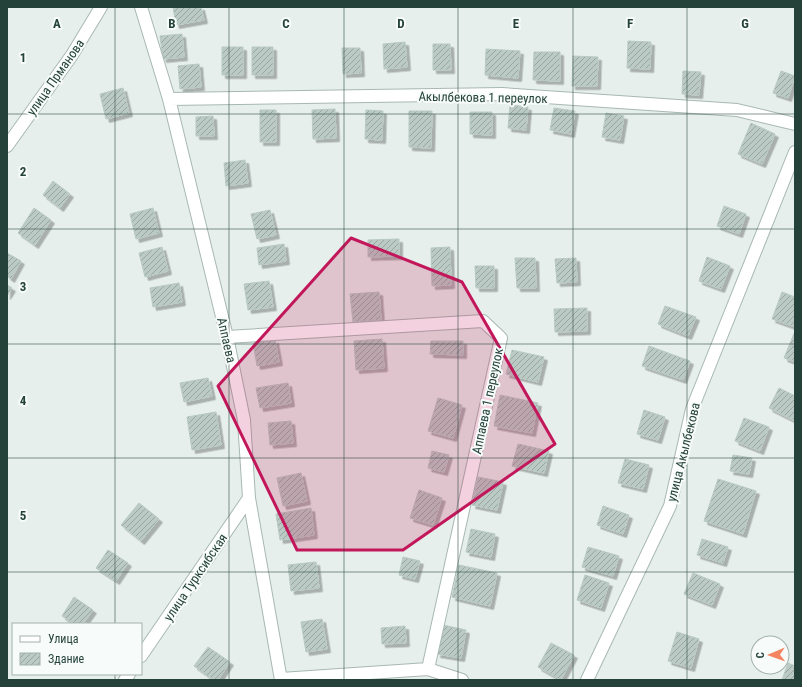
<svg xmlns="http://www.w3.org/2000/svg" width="802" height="687" viewBox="0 0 802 687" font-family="'Roboto Condensed',sans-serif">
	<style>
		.building { fill: url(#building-hatch); stroke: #b8c9c2; filter: url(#shadow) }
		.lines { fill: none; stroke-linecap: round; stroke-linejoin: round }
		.minor-casing { stroke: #a8b8b2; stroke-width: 14 }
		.minor { stroke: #fff; stroke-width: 12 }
		.marked { fill: #c2185b; fill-opacity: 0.2; stroke: #c2185b; stroke-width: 3; stroke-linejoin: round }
		.grid { fill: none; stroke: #24423a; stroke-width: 1; stroke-opacity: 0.55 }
		.labels { text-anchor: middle; stroke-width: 4; stroke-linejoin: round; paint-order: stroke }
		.street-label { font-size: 13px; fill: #24423a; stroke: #f7fbf9 }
		.grid-label { font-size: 13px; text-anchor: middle; font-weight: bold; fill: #24423a; stroke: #f7fbf9; stroke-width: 4; stroke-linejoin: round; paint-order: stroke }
	</style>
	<defs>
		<pattern id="building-hatch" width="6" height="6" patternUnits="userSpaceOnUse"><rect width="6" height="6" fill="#bbcac4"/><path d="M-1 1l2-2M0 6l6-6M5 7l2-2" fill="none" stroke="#98a6a0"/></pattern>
		<filter id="shadow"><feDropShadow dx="3.5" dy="3.5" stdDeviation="0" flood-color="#0004"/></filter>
	</defs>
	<rect width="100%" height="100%" fill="#e6efeb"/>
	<!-- building -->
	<path class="building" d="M173,7h28l3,13 -28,5z
		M182,34l2,23 -21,2 -3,-23z
		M628,41l23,1 -1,27 -23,-1z
		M405,42l2,25 -23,2 -1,-25z
		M433,44h17l1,26h-18z
		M222,47h21v28h-21z
		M252,47h21v28h-21z
		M342,48h18l1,25 -18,1z
		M486,49l34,2 -2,27 -33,-3z
		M534,52h26v29l-27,-1z
		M573,56l25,1 -1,29h-25z
		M199,64l2,23 -21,2 -2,-23z
		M683,71l18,1 -2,23 -17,-1z
		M781,71l14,5 -7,22 -15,-5z
		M123,88l6,25 -23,6 -6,-25z
		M510,105l18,2 -2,23 -18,-2z
		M554,108l21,3 -4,23 -21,-4z
		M335,109l1,29 -23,1 -1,-29z
		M260,110h16v32h-16z
		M366,110l17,1 -1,29 -17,-1z
		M409,111h23l-1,37 -22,-1z
		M470,112h22v23l-22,-1z
		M606,113l18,3 -4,24 -18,-3z
		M213,116l1,20h-18v-19z
		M751,123l24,11 -13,30 -24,-10z
		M245,160l3,23 -22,3 -2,-23z
		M53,181l17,13 -10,14 -17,-13z
		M724,206l22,8 -7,20 -22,-8z
		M34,208l17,12 -16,25 -17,-12z
		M153,208l6,25 -23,6 -6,-25z
		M270,210l6,25 -19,4 -6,-25z
		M399,239v17l-31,1v-17z
		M284,244l2,17 -27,4 -2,-17z
		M162,247l6,24 -23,6 -6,-24z
		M450,247l1,38 -19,1 -1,-38z
		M7,253l14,8 -10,18 -4,-3z
		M707,257l23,9 -9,23 -22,-8z
		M515,258h20l1,30h-19z
		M576,258l1,24 -20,1 -2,-24z
		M475,266h19v22h-18z
		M269,281l4,26 -25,3 -4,-26z
		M179,283l3,19 -29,5 -3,-19z
		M7,285l5,3 -5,8z
		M379,292l2,28 -28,2 -3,-28z
		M782,292l13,5v30l-23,-8z
		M665,306l31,11 -8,19 -30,-12z
		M587,308v23l-32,1 -1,-23z
		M795,331v31l-11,-4z
		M382,339l2,29 -28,2 -2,-29z
		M275,340l4,22 -22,4 -4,-23z
		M431,341h32v14l-33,-1z
		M649,346l41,15 -7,19 -41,-14z
		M512,350l32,7 -6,25 -32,-8z
		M208,378l4,18 -28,6 -4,-19z
		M288,383l3,20 -31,5 -4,-20z
		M779,388l16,8v25l-26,-13z
		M500,395l38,8 -6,30 -38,-7z
		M438,398l24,7 -9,33 -25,-7z
		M644,410l21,7 -7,23 -21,-6z
		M216,412l5,33 -29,5 -5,-33z
		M744,418l25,9 -9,24 -25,-10z
		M291,421l2,22 -23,2 -2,-22z
		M518,444l31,7 -5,22 -32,-7z
		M432,451l17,4 -5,17 -16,-4z
		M733,455l19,3 -3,16 -19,-3z
		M625,459l24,6 -6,24 -25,-6z
		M301,473l6,28 -24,5 -6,-28z
		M478,477l25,5 -6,28 -25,-5z
		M718,479l38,12 -13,43 -39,-13z
		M419,490l23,8 -9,27 -23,-7z
		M139,503l20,16 -18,22 -20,-16z
		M603,506l26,9 -6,19 -26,-9z
		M311,508l3,27 -34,5 -4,-26z
		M471,529l24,5 -4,23 -25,-5z
		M702,539l26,8 -5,16 -26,-8z
		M588,547l31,9 -6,20 -31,-9z
		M108,550l20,13 -12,18 -20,-13z
		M403,557l17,4 -5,18 -16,-4z
		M316,562l3,26 -28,3 -3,-26z
		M459,565l38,8 -7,33 -38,-9z
		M693,573l27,11 -8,21 -28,-11z
		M585,575l24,8 -8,25 -24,-8z
		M74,597l19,13 -10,14h-9l-12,-8z
		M322,619l5,30 -21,3 -5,-30z
		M443,625l23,5 -5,28 -24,-4z
		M405,626l1,17 -24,1 -1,-16z
		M677,632l22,7 -8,29 -23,-7z
		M551,643l23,12 -13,25 -23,-13z
		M208,647l22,15 -12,18h-4l-20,-14z
		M788,663l7,3v14h-13z"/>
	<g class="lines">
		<!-- minor casing -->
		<g class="minor-casing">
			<path id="minor" d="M141,7l28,92 58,238 17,83 5,78 32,182
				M169,99l333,-5 235,16 58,14
				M7,146l65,-91 29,-48
				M227,337l256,-16 18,17 -73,331
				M141,656l108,-158
				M281,679l147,-10 34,11
				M125,680l4,-6
				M587,680l83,-174 22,-97 103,-257"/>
		</g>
		<!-- minor -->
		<use href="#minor" class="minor"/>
	</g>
	<!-- marked area -->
	<path class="marked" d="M351,238l111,44 93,162 -152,106h-106l-79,-164z"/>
	<!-- grid -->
	<path class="grid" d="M115,7v617M229,7v673M344,7v673M458,7v673M573,7v673M687,7v673M7,114h788M7,229h788M7,344h788M7,458h788M7,572h788M115,674v6"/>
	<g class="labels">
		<!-- street labels -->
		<g class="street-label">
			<text transform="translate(55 77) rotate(-55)" y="5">улица Прманова</text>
			<text transform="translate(483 97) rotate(1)" y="5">Акылбекова 1 переулок</text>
			<text transform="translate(227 340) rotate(77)" y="5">Аппаева</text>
			<text transform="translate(487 401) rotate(-78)" y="5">Аппаева 1 переулок</text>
			<text transform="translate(683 452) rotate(-76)" y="5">улица Акылбекова</text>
			<text transform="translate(195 577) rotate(-56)" y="5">улица Турксибская</text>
		</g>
	</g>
	<g class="grid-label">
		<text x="57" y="28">A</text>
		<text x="172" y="28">B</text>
		<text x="286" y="28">C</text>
		<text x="401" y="28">D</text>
		<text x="516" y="28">E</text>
		<text x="630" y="28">F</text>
		<text x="745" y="28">G</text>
		<text x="23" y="62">1</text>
		<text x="23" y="176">2</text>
		<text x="23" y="291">3</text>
		<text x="23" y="405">4</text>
		<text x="23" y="520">5</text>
	</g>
	<!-- border -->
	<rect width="802" height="687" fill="none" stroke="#24423a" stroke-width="16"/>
	<!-- legend -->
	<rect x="12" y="623" width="130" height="52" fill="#f7fbf9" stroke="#a3b1ad"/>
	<rect x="20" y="636" width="20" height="6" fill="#ffffff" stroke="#a3b1ad"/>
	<text x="48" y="643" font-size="12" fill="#24423a">Улица</text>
	<rect x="20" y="653" width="20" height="12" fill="url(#building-hatch)" stroke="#a3b1ad"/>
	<text x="48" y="663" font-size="12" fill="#24423a">Здание</text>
	<!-- north arrow -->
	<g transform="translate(770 655) rotate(268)"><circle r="19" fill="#f7fbf9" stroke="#a3b1ad"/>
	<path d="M0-3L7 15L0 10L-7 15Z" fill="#f4845f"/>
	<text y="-6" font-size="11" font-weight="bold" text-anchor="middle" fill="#24423a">С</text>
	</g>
</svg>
